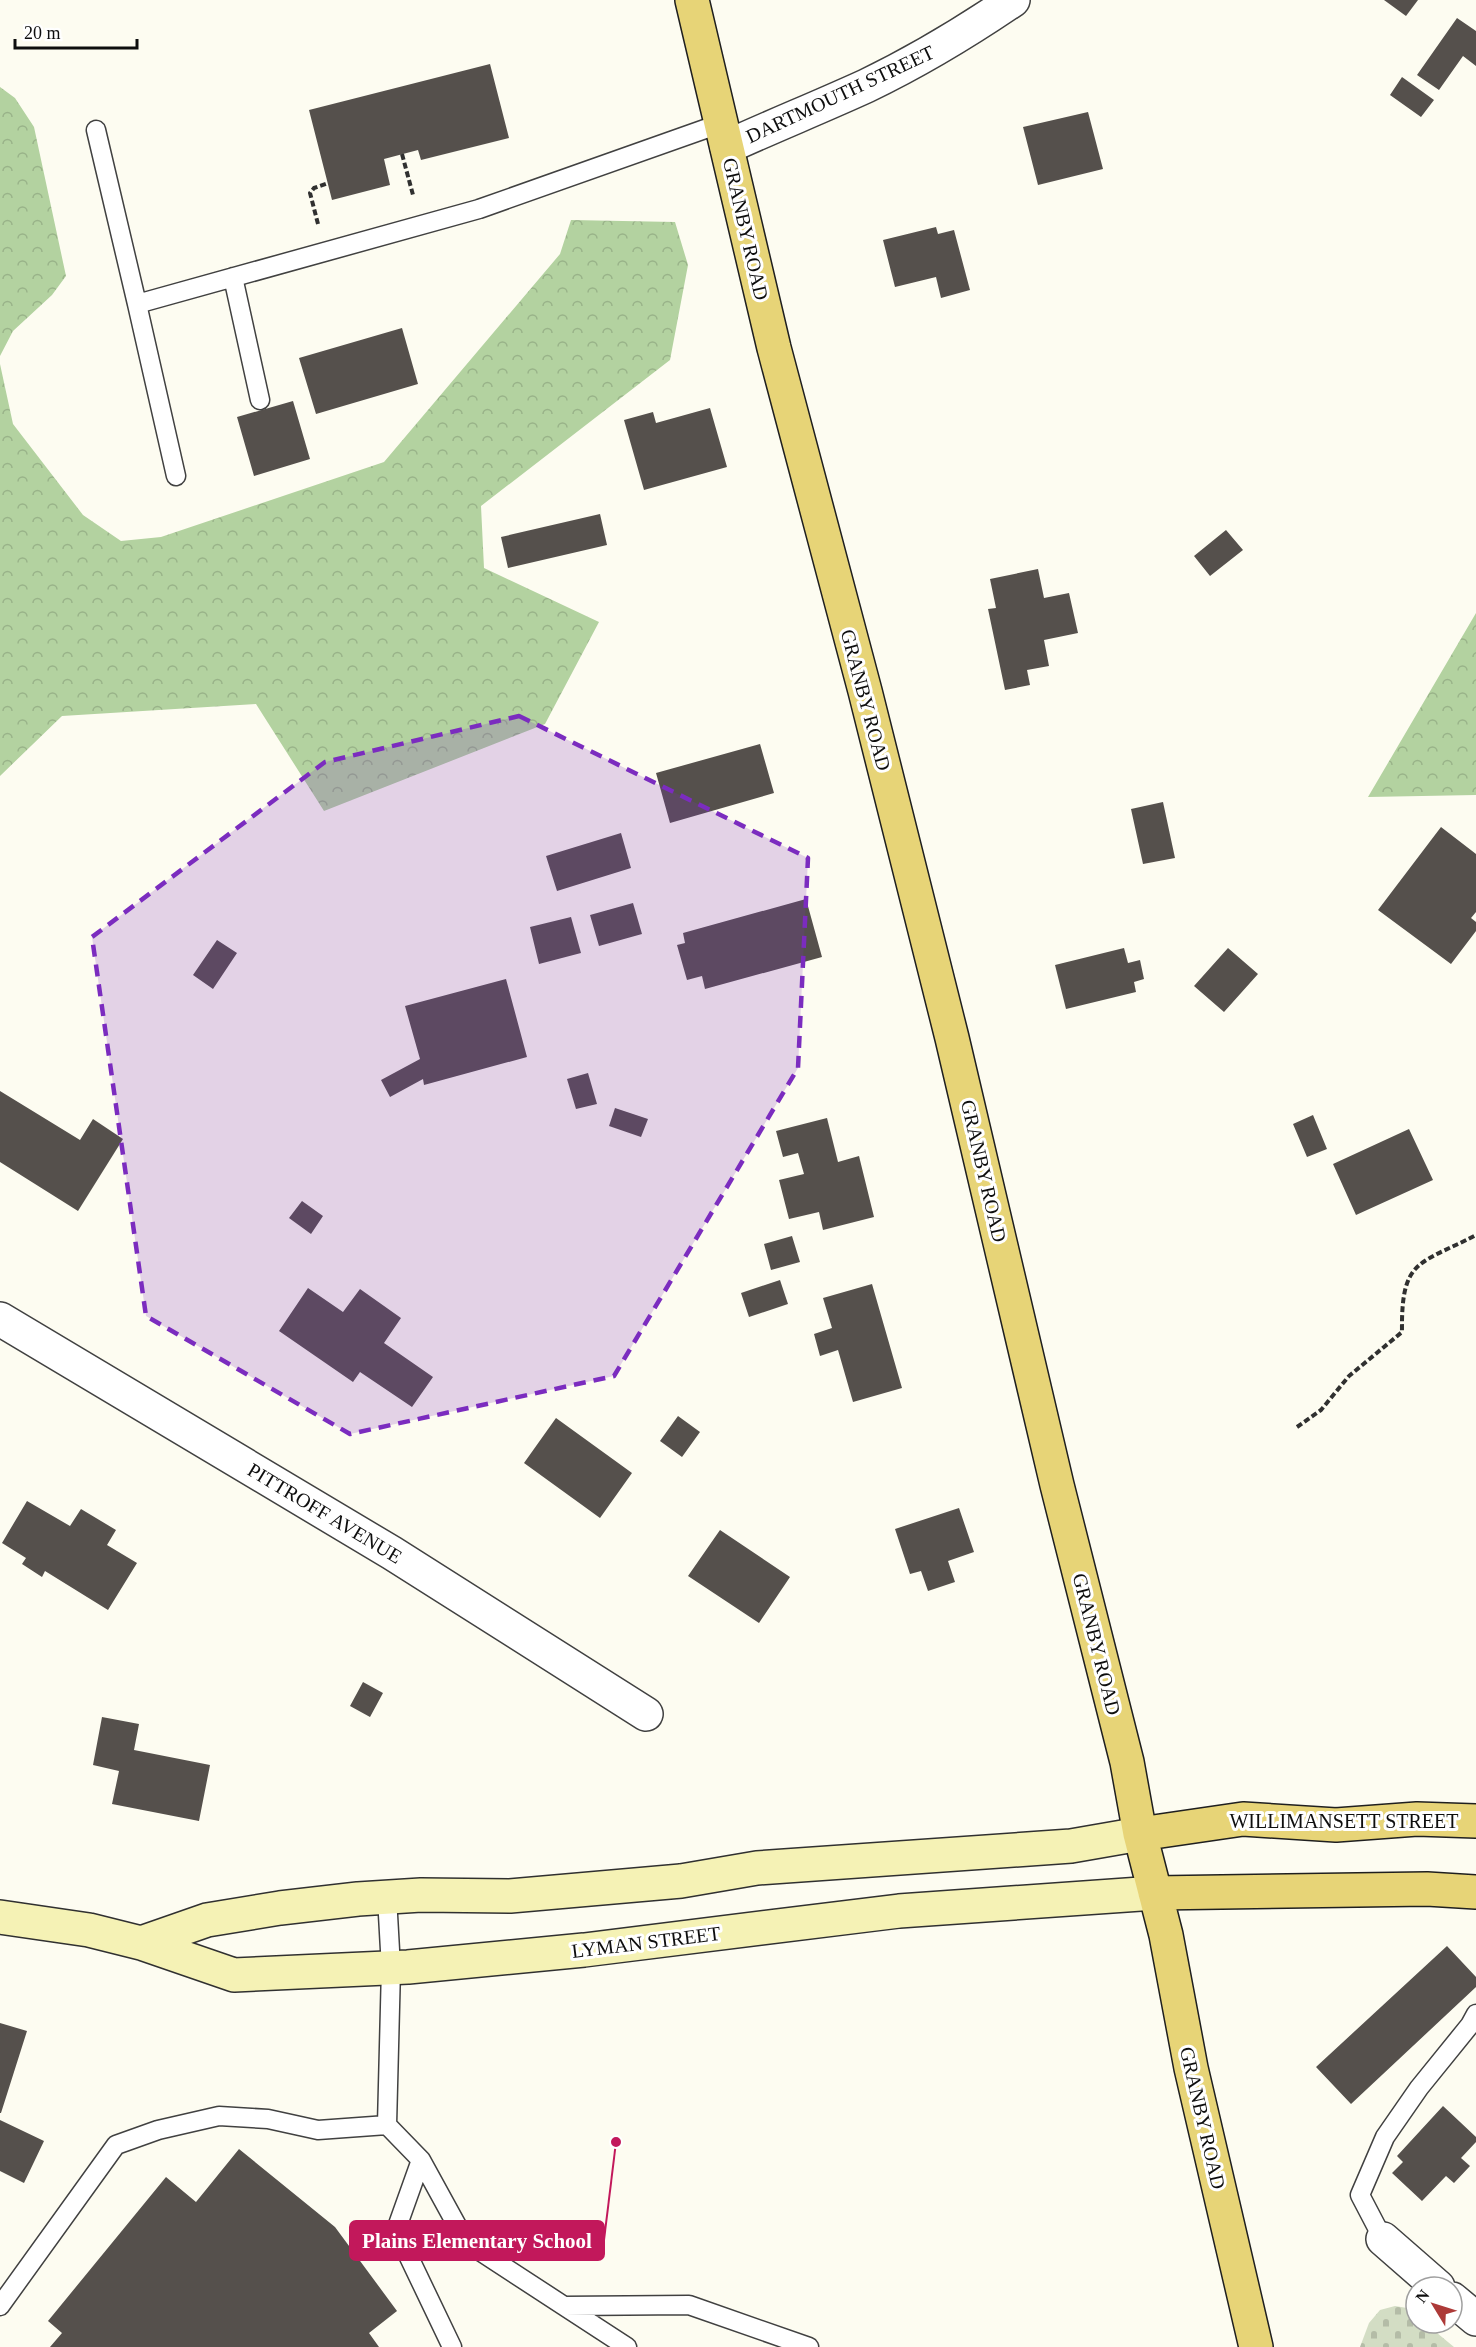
<svg xmlns="http://www.w3.org/2000/svg" width="1476" height="2347" viewBox="0 0 1476 2347" font-family="Georgia,serif">
	<style>
		.forest { fill: url(#forest-crowns) }
		.cemetery { fill: url(#cemetery-stones) }
		.building { fill: #55504c }
		.lines { fill: none; stroke-linecap: round; stroke-linejoin: round }
		.service-casing { stroke: #414141; stroke-width: 21 }
		.minor-casing { stroke: #414141; stroke-width: 36 }
		.secondary-casing { stroke: #303030; stroke-width: 36 }
		.primary-casing { stroke: #1f1f1f; stroke-width: 36 }
		.path { stroke: #303030; stroke-width: 4; stroke-dasharray: 6 3; stroke-linecap: butt }
		.service { stroke: #fff; stroke-width: 18 }
		.minor { stroke: #fff; stroke-width: 33 }
		.secondary { stroke: #f5f2b5; stroke-width: 33 }
		.primary { stroke: #e7d477; stroke-width: 33 }
		.marked { fill: #7b2cbf; fill-opacity: 0.2; stroke: #7b2cbf; stroke-width: 4.5; stroke-dasharray: 12 8; stroke-linejoin: round }
		.labels { text-anchor: middle; stroke-width: 6; stroke-linejoin: round; paint-order: stroke }
		.street-label { font-size: 20px; fill: #0e0e0e; stroke: #fff }
		.leader { fill: none; stroke: #c2185b; stroke-width: 2 }
		.callout-dot { fill: #c2185b; stroke: #fff; stroke-width: 2 }
		.callout { fill: #c2185b; stroke: #c2185b; stroke-width: 2 }
		.callout-label { font-size: 21px; text-anchor: middle; font-weight: bold; fill: #fff }
	</style>
	<defs>
		<pattern id="forest-crowns" width="20" height="18" patternUnits="userSpaceOnUse" patternTransform="scale(1.5)"><rect width="20" height="18" fill="#b3d2a0"/><path d="M2 6a3 3 0 1 1 6 0M12 15a3 3 0 1 1 6 0" fill="none" stroke="#99b389"/></pattern>
		<pattern id="cemetery-stones" width="16" height="16" patternUnits="userSpaceOnUse" patternTransform="scale(1.5)"><rect width="16" height="16" fill="#d3ddc4"/><path d="M2 7V4a2 2 0 0 1 4 0v3zM10 15v-3a2 2 0 0 1 4 0v3z" fill="#b4bca7"/></pattern>
	</defs>
	<rect width="100%" height="100%" fill="#fdfcf1"/>
	<!-- forest -->
	<path class="forest" d="M0,87l15,11 19,29 32,149 -14,19 -39,36 -13,25z
		M571,220l104,2 13,43 -18,95 -189,146 3,62 115,54 -54,102 -221,87 -68,-107 -194,12 -62,60v-412l13,60 70,91 38,26 40,-4 223,-75 176,-208z
		M1476,613v182l-108,2z"/>
	<!-- cemetery -->
	<path class="cemetery" d="M1395,2306l12,2 9,8v7h9l29,24h-94l9,-24 11,-13z"/>
	<!-- building -->
	<path class="building" d="M1384,0h34l-12,16z
		M1457,18l19,13v35l-13,-10 -24,34 -22,-15z
		M490,64l19,74 -88,22 -3,-10 -34,9 6,26 -58,15 -23,-90z
		M1402,77l32,23 -13,17 -31,-22z
		M1088,112l15,57 -65,16 -15,-58z
		M936,227l2,7 16,-4 16,60 -29,8 -5,-21 -41,10 -12,-47z
		M402,328l16,56 -102,30 -17,-56z
		M293,401l17,58 -56,17 -17,-59z
		M710,408l17,59 -83,23 -20,-70 29,-8 3,11z
		M600,514l7,31 -99,23 -7,-31z
		M1226,530l17,20 -33,26 -16,-20z
		M1038,569l6,29 25,-5 9,40 -34,7 5,26 -22,4 3,15 -25,5 -17,-81 8,-1 -6,-29z
		M760,744l14,49 -104,30 -14,-50z
		M1163,802l12,56 -32,6 -12,-55z
		M1441,827l35,27v58l-5,6 5,4v9l-25,33 -73,-54z
		M621,833l10,35 -74,23 -11,-35z
		M806,899l16,58 -117,32 -3,-13 -15,4 -10,-35 8,-2 -2,-10z
		M633,903l9,31 -43,12 -9,-31z
		M571,917l10,36 -42,11 -9,-37z
		M217,940l20,13 -24,36 -20,-14z
		M1124,948l4,15 12,-3 4,19 -10,3 2,10 -70,17 -11,-44z
		M1228,948l30,26 -34,38 -30,-26z
		M506,979l21,78 -103,28 -1,-6 -33,18 -9,-17 39,-21 -15,-53z
		M588,1073l9,31 -21,5 -9,-30z
		M0,1091l80,49 13,-21 30,20 -45,72 -78,-49z
		M615,1108l33,11 -7,18 -32,-11z
		M1313,1115l14,34 -20,8 -14,-33z
		M827,1118l11,44 21,-6 15,61 -51,13 -4,-18 -30,7 -10,-39 25,-6 -6,-21 -15,4 -7,-26z
		M1409,1129l24,51 -77,35 -23,-51z
		M302,1201l21,15 -12,18 -22,-16z
		M792,1236l8,26 -29,8 -7,-26z
		M780,1280l8,24 -39,13 -8,-24z
		M872,1284l30,104 -49,14 -15,-52 -18,6 -6,-22 18,-6 -9,-30z
		M308,1288l35,24 17,-23 41,29 -17,25 49,34 -21,30 -52,-35 -7,10 -74,-51z
		M678,1416l22,16 -18,25 -22,-16z
		M556,1418l76,55 -32,45 -76,-55z
		M27,1501l43,25 11,-17 35,21 -9,15 30,18 -29,47 -63,-39 -3,6 -20,-13 4,-6 -24,-15z
		M959,1508l15,44 -26,9 7,21 -27,9 -7,-20 -11,3 -15,-45z
		M720,1530l70,47 -31,46 -71,-47z
		M363,1682l20,11 -13,24 -20,-11z
		M102,1717l37,7 -5,26 76,15 -11,56 -87,-17 7,-33 -26,-6z
		M1447,1946l29,31v10l-125,117 -35,-37z
		M0,2023l27,8 -26,82h-1z
		M1443,2106l33,31v5l-15,16 9,8 -16,17 -8,-7 -24,25 -30,-28 11,-11 -6,-6z
		M0,2120l44,21 -20,42 -24,-12z
		M239,2149l96,78 62,84 -28,22 10,14h-329l12,-14 -14,-12 118,-144 30,25z"/>
	<g class="lines">
		<!-- service casing -->
		<g class="service-casing">
			<path id="service" d="M96,130l41,174 342,-95 243,-86
				M233,277l27,123
				M137,304l39,172
				M387,2125l34,35 45,82 98,64 125,-1 120,42
				M421,2160l-25,70 56,117
				M1383,2239l-23,-44 25,-58 34,-49 51,-63 6,-11
				M0,2306l116,-161 42,-15 61,-14 49,3 50,11 69,-5 4,-157 -4,-71
				M564,2306l63,41"/>
		</g>
		<!-- minor casing -->
		<g class="minor-casing">
			<path id="minor" d="M727,147c46,-21 93,-40 139,-61 52,-25 100,-54 147,-86
				M0,1319l392,234 254,161
				M1383,2239l55,48
				M1452,2299l24,20"/>
		</g>
		<!-- secondary casing -->
		<g class="secondary-casing">
			<path id="secondary" d="M0,1917l89,13 52,13 93,32 174,-8 176,-17 315,-39 256,-18
				M141,1943l66,-23 73,-12 78,-9 63,-4 89,1 171,-15 76,-13 314,-22 69,-12"/>
		</g>
		<!-- primary casing -->
		<g class="primary-casing">
			<path id="primary" d="M692,0l82,348 91,343 87,347 105,447 70,277 13,72 26,101 25,133 65,279
				M1140,1834l103,-15 93,6 81,-6 59,2
				M1155,1893l272,-4 49,3"/>
		</g>
		<!-- path -->
		<path class="path" d="M402,154l11,41
			M318,224l-8,-31 4,-5 14,-5
			M1297,1427l24,-17 28,-34 53,-44c-1,-74 17,-67 74,-97"/>
		<!-- service -->
		<use href="#service" class="service"/>
		<!-- minor -->
		<use href="#minor" class="minor"/>
		<!-- secondary -->
		<use href="#secondary" class="secondary"/>
		<!-- primary -->
		<use href="#primary" class="primary"/>
	</g>
	<!-- marked area -->
	<path class="marked" d="M519,716l289,142 -10,210 -184,308 -264,58 -204,-118 -54,-379 233,-175z"/>
	<g class="labels">
		<!-- street labels -->
		<g class="street-label">
			<text transform="translate(840 94) rotate(-25)" y="7">DARTMOUTH STREET</text>
			<text transform="translate(746 229) rotate(77)" y="7">GRANBY ROAD</text>
			<text transform="translate(866 700) rotate(75)" y="7">GRANBY ROAD</text>
			<text transform="translate(984 1171) rotate(77)" y="7">GRANBY ROAD</text>
			<text transform="translate(325 1513) rotate(31)" y="7">PITTROFF AVENUE</text>
			<text transform="translate(1097 1644) rotate(76)" y="7">GRANBY ROAD</text>
			<text x="1344" y="1828">WILLIMANSETT STREET</text>
			<text transform="translate(646 1942) rotate(-7)" y="7">LYMAN STREET</text>
			<text transform="translate(1203 2118) rotate(77)" y="7">GRANBY ROAD</text>
		</g>
	</g>
	<!-- callouts -->
	<path class="leader" d="M616 2142L604 2240"/>
	<circle class="callout-dot" cx="616" cy="2142" r="6"/>
	<rect class="callout" x="350" y="2221" width="254" height="39" rx="6"/>
	<g class="callout-label">
		<text x="477" y="2248">Plains Elementary School</text>
	</g>
	<!-- north arrow -->
	<g transform="translate(1434 2305) rotate(308)"><circle r="28" fill="#ffffff" stroke="#9f9f9f" stroke-width="1.5"/>
	<path d="M0-4.5L10 22L0 15L-10 22Z" fill="#ad3a38"/>
	<text y="-9" font-size="16" font-weight="bold" text-anchor="middle" fill="#0e0e0e">N</text>
	</g>
	<!-- scale -->
	<path d="M15 39v9h122v-9" fill="none" stroke="#0e0e0e" stroke-width="3"/>
	<text x="24" y="39" font-size="18" fill="#0e0e0e" stroke="#ffffff" stroke-width="4.5" paint-order="stroke">20 m</text>
</svg>
